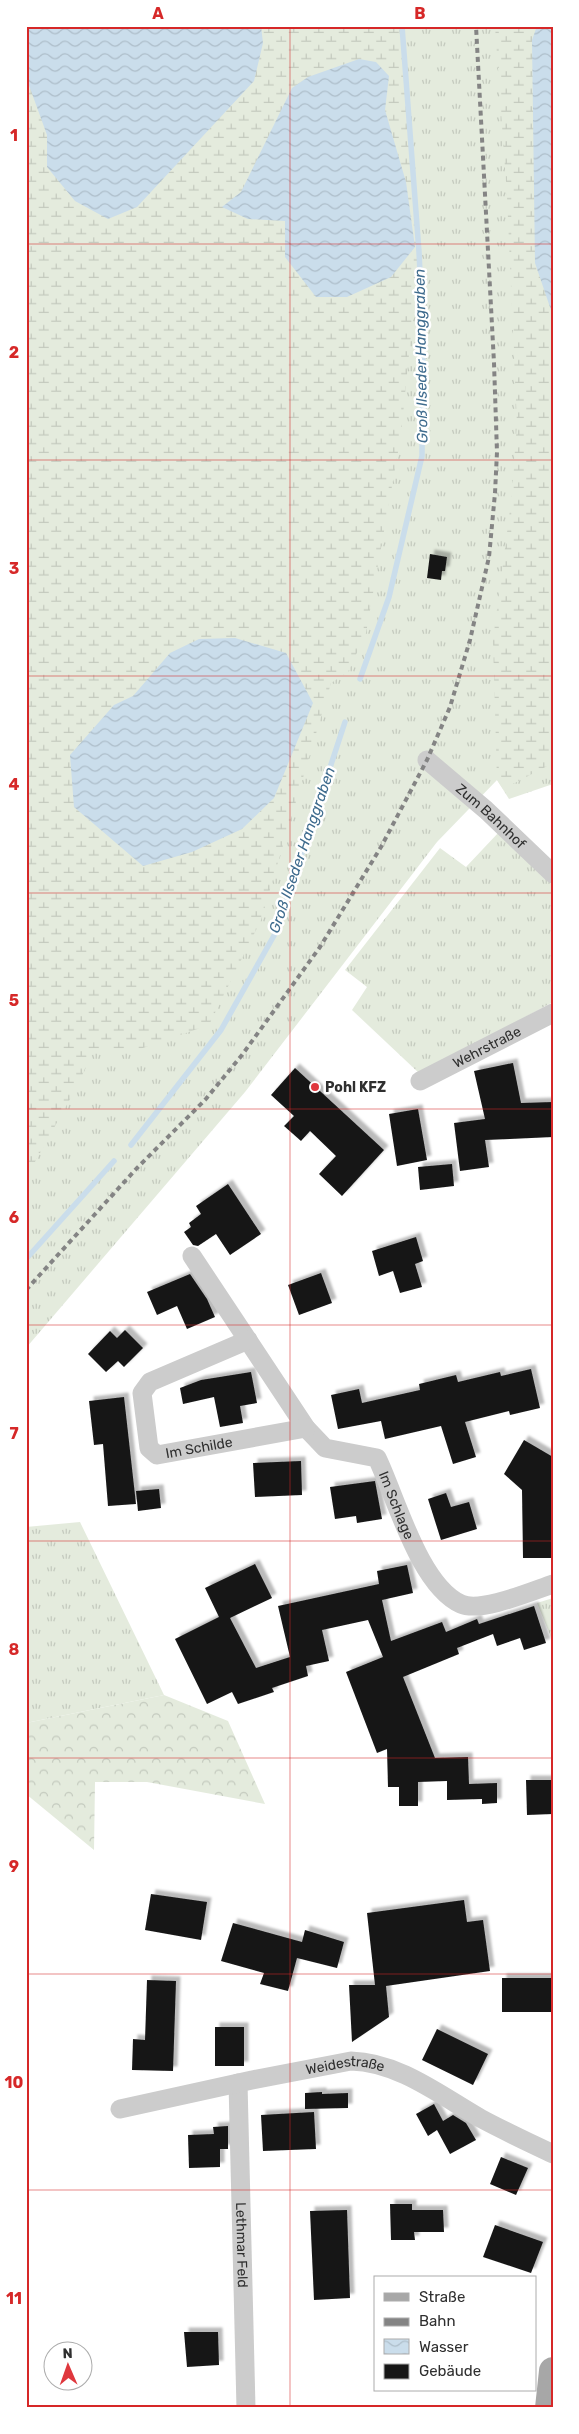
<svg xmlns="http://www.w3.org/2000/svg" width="579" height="2434" viewBox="0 0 579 2434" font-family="Rubik,sans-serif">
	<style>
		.grass { fill: url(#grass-tufts) }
		.forest { fill: url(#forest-crowns) }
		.wetland { fill: url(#wetland-marsh) }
		.water { fill: url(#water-waves) }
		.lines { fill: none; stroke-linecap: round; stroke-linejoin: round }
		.stream { stroke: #caddeb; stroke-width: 5.5 }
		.building { fill: #161616; filter: url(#shadow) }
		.street { stroke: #ccc; stroke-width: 19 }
		.primary { stroke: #a7a7a7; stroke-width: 28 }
		.rail { stroke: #848484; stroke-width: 4; stroke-dasharray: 5 4; stroke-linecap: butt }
		.grid { fill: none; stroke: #d62828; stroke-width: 1; stroke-opacity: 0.55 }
		.poi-dot { fill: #df373d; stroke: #fff; stroke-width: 2 }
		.labels { text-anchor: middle; stroke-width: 5; stroke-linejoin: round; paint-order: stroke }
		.street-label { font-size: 14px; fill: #2f2f2f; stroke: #fff }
		.poi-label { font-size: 14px; font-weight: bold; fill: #2f2f2f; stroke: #fff; text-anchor: start }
		.water-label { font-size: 15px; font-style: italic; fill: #3f6c8e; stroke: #fff }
		.neatline { fill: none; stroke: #d62828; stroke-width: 2 }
		.grid-label { font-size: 16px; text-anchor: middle; font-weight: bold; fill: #d62828 }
	</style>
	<defs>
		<pattern id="grass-tufts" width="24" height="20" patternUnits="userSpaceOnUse" patternTransform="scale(1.25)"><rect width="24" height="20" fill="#e4ebdd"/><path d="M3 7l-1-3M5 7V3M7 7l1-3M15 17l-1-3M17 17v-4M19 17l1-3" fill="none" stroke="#c4cabe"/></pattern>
		<pattern id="forest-crowns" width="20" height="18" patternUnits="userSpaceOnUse" patternTransform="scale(1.25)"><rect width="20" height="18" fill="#e4ebdd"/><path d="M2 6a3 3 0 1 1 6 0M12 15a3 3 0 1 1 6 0" fill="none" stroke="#c4cabe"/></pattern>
		<pattern id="wetland-marsh" width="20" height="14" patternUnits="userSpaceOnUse" patternTransform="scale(1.25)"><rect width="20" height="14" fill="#e4ebdd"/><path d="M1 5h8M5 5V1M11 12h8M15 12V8" fill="none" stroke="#c4cabe"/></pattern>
		<pattern id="water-waves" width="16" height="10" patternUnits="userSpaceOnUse" patternTransform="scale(1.25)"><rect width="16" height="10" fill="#caddeb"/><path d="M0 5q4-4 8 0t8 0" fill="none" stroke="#aebeca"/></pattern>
		<filter id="shadow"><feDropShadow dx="4.5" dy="-4.5" stdDeviation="1" flood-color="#0004"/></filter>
	</defs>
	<rect width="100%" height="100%" fill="#fff"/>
	<!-- grass -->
	<path class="grass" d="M26,26h527v758l-44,15 -12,-19 -60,62 -192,250 -219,256z
		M499,832l54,52v118l-133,72 -68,-64 15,-23 -22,-17 95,-122 26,19z
		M80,1522l84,173 -138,28v-196z
		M553,1598v44l-16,-39z"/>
	<!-- forest -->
	<path class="forest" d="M164,1695l64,26 37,83 -118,-22h-52l-1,68 -68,-56v-71z"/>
	<!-- wetland -->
	<path class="wetland" d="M26,26h373l20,227 -18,182 -35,198 -18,39 -17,11 -70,237 -52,105 -69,24h-47l-14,34 -53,95z
		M495,26h58v737l-50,26 -6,-9 -4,-140 18,-138 6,-78 -10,-228z"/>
	<!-- water -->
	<path class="water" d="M26,26h235l2,17 -9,38 -117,126 -29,12 -33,-18 -28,-34v-32l-21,-58z
		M537,26h16v290l-18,-53 -3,-223z
		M359,59l17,3 13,14 -4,34 21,72 9,65 -24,30 -44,20h-31l-31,-40v-36l-37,-2 -26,-12 19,-15 51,-104 16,-11z
		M235,638l51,15 27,50 -39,95 -32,31 -50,23 -49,14 -69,-59 -4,-52 44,-50 19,-9 37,-43 29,-14z"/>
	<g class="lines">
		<!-- stream -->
		<path class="stream" d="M360,679l29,-82 33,-141 1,-122 -4,-82 -17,-226
			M131,1145l90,-115 55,-98 69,-210
			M26,1259l88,-98"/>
	</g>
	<!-- building -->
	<path class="building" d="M430,554l17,3 -2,14h-3l-1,9 -14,-2z
		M513,1063l8,40 32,-1v35l-68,3 4,27 -29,4 -6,-48 31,-4 -11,-48z
		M295,1068l89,82 -42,46 -23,-22 17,-18 -26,-25 -9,10 -17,-15 10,-10 -23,-21z
		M418,1109l9,51 -30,6 -8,-52z
		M452,1164l2,22 -34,4 -2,-23z
		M228,1184l33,50 -31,21 -14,-21 -18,12 -5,-1 -9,-13 7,-5 -2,-4 12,-9 -5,-8z
		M416,1237l7,24 -8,3 7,23 -22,6 -7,-22 -14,5 -7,-25z
		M321,1273l11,30 -33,12 -11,-30z
		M190,1274l17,25 8,18 -28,12 -10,-23 -20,9 -10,-23z
		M125,1330l18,18 -19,19 -6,-6 -12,11 -18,-18 22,-23 7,7z
		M531,1369l9,39 -30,7 -1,-4 -44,11 11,35 -23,7 -12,-38 -56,13 -4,-18 -43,8 -7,-34 28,-6 3,14 58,-13 -1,-6 37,-9 2,7 42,-10 1,4z
		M251,1372l6,31 -17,3 3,17 -23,4 -6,-30 -31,7 -3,-16 21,-8z
		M124,1397l12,107 -28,2 -5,-62 -9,1 -5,-44z
		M524,1440l29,17v101h-30l-1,-68 -18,-16z
		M301,1461l1,34 -47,2 -2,-34z
		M375,1481l7,38 -25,4 -1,-7 -21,3 -5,-32z
		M159,1489l2,19 -23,3 -2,-20z
		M446,1493l5,14 18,-5 8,27 -36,11 -13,-41z
		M255,1564l17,34 -42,20 26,50 34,-11 -12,-51 101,-22 -2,-13 30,-6 6,28 -31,7 9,41 51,-19 4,10 31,-13 2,5 55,-18 12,37 -22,7 -4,-12 -23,8 -4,-12 -36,14 2,6 -56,23 32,81 33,-1 1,27 28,-1v20l-15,1v-5l-35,1v-19l-29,1v24h-19v-19h-11l-1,-38 -10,4 -31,-81 37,-15 -15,-37 -46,10 7,31 -23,5 2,10 -36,12 2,4 -36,12 -6,-12 -25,12 -32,-65 44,-22 -14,-29z
		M526,1780h27v34l-26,1z
		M151,1894l56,8 -6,38 -56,-10z
		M464,1900l3,22 16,-2 7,51 -104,15 3,31 -37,25 -3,-57h26l-8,-72z
		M233,1923l69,19 3,-12 39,12 -7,26 -40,-10 -9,33 -28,-7 4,-11 -43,-12z
		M502,1978h51v34h-51z
		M147,1980l29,1 -3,90 -41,-1 1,-31 12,1z
		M215,2027h29v39h-29z
		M437,2029l51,25 -15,31 -51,-25z
		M322,2092v2l26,-1v15l-43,1v-16z
		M434,2104l9,17 10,-6 13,8 10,17 -26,14 -13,-24 -9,6 -12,-22z
		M314,2112l2,37 -53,2 -2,-36z
		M228,2126v23h-8v18l-31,1 -1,-33 26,-1 -1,-7z
		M501,2157l27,11 -12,27 -26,-11z
		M390,2204h22v6h31l1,22h-30l1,8h-24z
		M347,2210l3,88 -36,2 -4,-89z
		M495,2225l48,17 -12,31 -48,-16z
		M184,2332h34l1,33 -32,2z"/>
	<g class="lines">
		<!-- street -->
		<g class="street">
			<path id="s1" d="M427,760l59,50 67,64"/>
			<path id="s2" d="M420,1081l133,-68"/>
			<path id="s3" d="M192,1256l114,172 19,20 52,10c19,39 42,127 84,146 20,9 71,-13 92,-20"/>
			<path id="s4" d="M248,1340l-98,42 -8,11 7,55 8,7 149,-27"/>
			<path id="s5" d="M238,2083l8,325"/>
			<path id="s6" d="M120,2109l132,-29 99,-19c47,1 89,34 129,57 24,13 48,24 73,36"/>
		</g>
		<!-- primary -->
		<path class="primary" d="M549,2408l4,-37"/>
		<!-- rail -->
		<path class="rail" d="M26,1290l111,-122 68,-68 37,-45 78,-108 61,-100 46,-87 23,-53 20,-67 19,-83 6,-64 2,-41 -3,-89 -18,-337"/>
	</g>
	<!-- grid -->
	<path class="grid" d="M290,26v2382M26,244h527M26,460h527M26,676h527M26,893h527M26,1109h527M26,1325h527M26,1541h527M26,1758h527M26,1974h527M26,2190h527"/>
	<!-- markers -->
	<circle class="poi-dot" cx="315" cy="1087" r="5"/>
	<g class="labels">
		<!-- street labels -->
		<g class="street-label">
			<text dy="5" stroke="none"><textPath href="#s1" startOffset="85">Zum Bahnhof</textPath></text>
			<text dy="5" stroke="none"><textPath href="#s2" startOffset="75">Wehrstraße</textPath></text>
			<text dy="5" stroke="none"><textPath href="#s4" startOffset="229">Im Schilde</textPath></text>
			<text dy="5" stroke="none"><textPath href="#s3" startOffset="338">Im Schlage</textPath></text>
			<text dy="5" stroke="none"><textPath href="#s6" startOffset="230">Weidestraße</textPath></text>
			<text dy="5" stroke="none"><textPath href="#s5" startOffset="162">Lethmar Feld</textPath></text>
		</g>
		<!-- poi labels -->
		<g class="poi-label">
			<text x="325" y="1092">Pohl KFZ</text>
		</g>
		<!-- water labels -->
		<g class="water-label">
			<text transform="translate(421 356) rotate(-91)" y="5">Groß Ilseder Hanggraben</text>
			<text transform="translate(302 850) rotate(-71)" y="5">Groß Ilseder Hanggraben</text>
		</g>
	</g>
	<!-- border -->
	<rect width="579" height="2434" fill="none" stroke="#ffffff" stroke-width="55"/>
	<!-- legend -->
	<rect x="374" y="2276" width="162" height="115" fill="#ffffff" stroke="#acacac"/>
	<rect x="384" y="2293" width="25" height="8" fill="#a7a7a7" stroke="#acacac"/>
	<text x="419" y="2302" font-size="15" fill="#2f2f2f">Straße</text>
	<rect x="384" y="2318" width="25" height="8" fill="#848484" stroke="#acacac"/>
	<text x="419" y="2326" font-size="15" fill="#2f2f2f">Bahn</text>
	<rect x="384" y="2339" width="25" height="15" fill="url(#water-waves)" stroke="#acacac"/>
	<text x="419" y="2352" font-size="15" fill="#2f2f2f">Wasser</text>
	<rect x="384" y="2364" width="25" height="15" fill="#161616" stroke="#acacac"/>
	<text x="419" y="2376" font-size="15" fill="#2f2f2f">Gebäude</text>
	<!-- north arrow -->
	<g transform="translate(68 2366) rotate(358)"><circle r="24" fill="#ffffff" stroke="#acacac"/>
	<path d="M0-4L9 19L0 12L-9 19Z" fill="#df373d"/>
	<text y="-8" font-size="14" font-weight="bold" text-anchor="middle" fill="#2f2f2f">N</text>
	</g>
	<rect x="28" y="28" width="524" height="2378" class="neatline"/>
	<g class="grid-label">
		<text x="158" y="19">A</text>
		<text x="420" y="19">B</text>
		<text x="14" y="141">1</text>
		<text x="14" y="358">2</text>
		<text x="14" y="574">3</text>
		<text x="14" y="790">4</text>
		<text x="14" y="1006">5</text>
		<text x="14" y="1223">6</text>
		<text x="14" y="1439">7</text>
		<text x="14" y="1655">8</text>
		<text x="14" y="1872">9</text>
		<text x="14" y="2088">10</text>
		<text x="14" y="2304">11</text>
	</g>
</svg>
